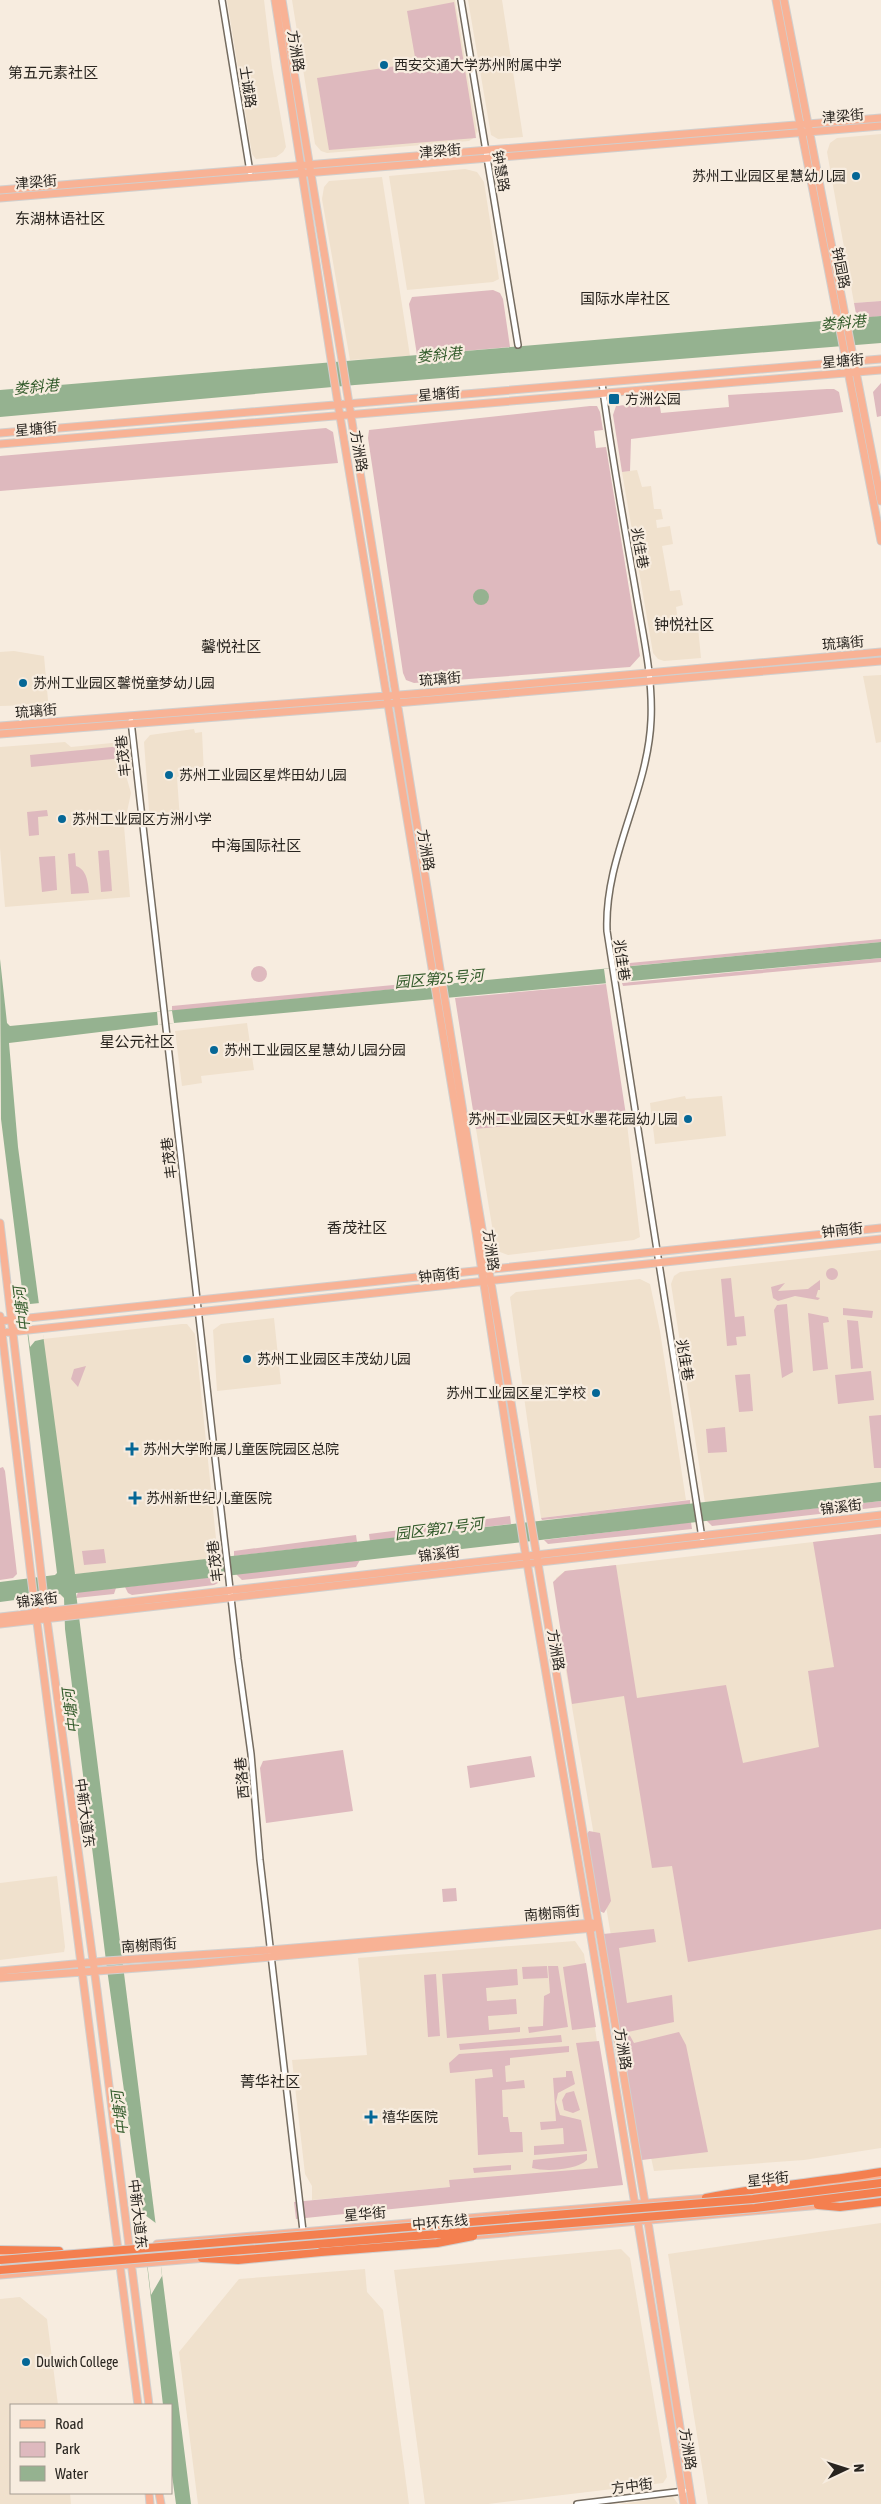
<svg xmlns="http://www.w3.org/2000/svg" width="881" height="2504" viewBox="0 0 881 2504" font-family="'Asap Condensed','Noto Sans SC',sans-serif">
	<style>
		.built { fill: #f0e1cd }
		.green { fill: #deb9be }
		.water { fill: #95b290 }
		.pier { fill: #f7ecdf }
		.lines { fill: none; stroke-linecap: round; stroke-linejoin: round }
		.minor-casing { stroke: #756c60; stroke-width: 8 }
		.major-casing { stroke: #d0cfce; stroke-width: 9 }
		.highway-casing { stroke: #d0cfce; stroke-width: 10 }
		.minor { stroke: #fff; stroke-width: 5 }
		.major { stroke: #f8b295; stroke-width: 7 }
		.highway { stroke: #f47f4f; stroke-width: 8 }
		.highway-bridge-casing { stroke: #d0cfce; stroke-width: 10; stroke-linecap: butt }
		.highway-bridge { stroke: #f47f4f; stroke-width: 8 }
		.poi-dot { fill: #056796; stroke: #f7ecdf; stroke-width: 2 }
		.labels { text-anchor: middle; stroke-width: 4.5; stroke-linejoin: round; paint-order: stroke }
		.street-label { font-size: 14px; fill: #28241f; stroke: #f7ecdf }
		.poi-label { font-size: 14px; fill: #28241f; stroke: #f7ecdf; text-anchor: start }
		.neighbourhood-label { font-size: 15px; fill: #28241f; stroke: #f7ecdf }
		.water-label { font-size: 15px; font-style: italic; fill: #335b2b; stroke: #f7ecdf }
	</style>
	<rect width="100%" height="100%" fill="#f7ecdf"/>
	<!-- built -->
	<path class="built" d="M227,0h37l8,67 14,80 -3,5 -7,5 -20,2 -4,-5z
		M292,0h163l22,131 -2,6 -6,4 -142,12 -6,-2 -6,-7z
		M468,0h34l21,137 -25,2 -7,-4z
		M881,134v167l-27,2 -27,-151 3,-9 7,-5z
		M465,169l12,3 7,10 15,97 -6,3 -86,8 -18,-114z
		M382,177l28,179 -60,4 -28,-161 2,-12 5,-6z
		M637,470l5,17 9,-1 3,23h7l2,10 -7,1 1,8 13,-2 3,18 -11,2 8,45 10,-1 3,15 -7,2 2,14 11,7 9,-1 3,31 -37,3 -6,-2 -5,-6 -31,-181z
		M14,651l30,5 5,55h-13l-1,-6 -35,1v-54z
		M881,675v67l-5,1 -13,-67z
		M194,729l1,4 7,-1 2,42 -27,3 3,43 -30,3 -6,-81 6,-7z
		M65,742l6,5 51,-5 3,30 6,21 -7,33 6,71 -125,10 -5,-59v-101z
		M247,1023l7,47 -53,6 1,7 -20,3 -7,-55z
		M685,1096l1,3 36,-3 4,40 -71,8 -5,-41z
		M626,1115l14,122 -6,3 -126,15 -8,-3 -5,-8 -19,-115z
		M881,1250v232l-176,21 -34,-219 3,-8 6,-4z
		M640,1279l10,5 10,47 26,169 -145,18 -31,-221 6,-5z
		M274,1318l7,66 -64,7 -4,-61 8,-6z
		M182,1324h5l8,10 23,224 -142,16 -3,-2 -30,-233z
		M881,1534v614l-77,12 -150,11 -13,-59 -78,-458 1,-17 -8,-59 9,-7z
		M57,1876l8,71 -1,5 -64,8v-77z
		M575,1941l9,13 33,222 -167,11 -138,13v-14l-7,-12 -13,-114 75,-5 -9,-97z
		M881,2223v281h-173l-40,-250z
		M621,2249l9,9 37,219 -4,6 -175,21h-63l-31,-234z
		M365,2269l2,23 16,18 26,194h-211l-19,-152 60,-73z
		M20,2297l27,22 11,86h-47v88h59l1,11h-71v-205z
		M673,2497l5,7h-59l51,-7z"/>
	<!-- green -->
	<path class="green" d="M454,2l22,136 -147,12 -12,-72 99,-15 -9,-52z
		M493,290l7,3 3,6 7,48 -93,8 -8,-51 3,-7z
		M881,301v15l-24,3 -3,-16z
		M881,383v33l-4,1 -4,-25z
		M827,389h7l5,3 4,20 -212,27 -1,32 -8,1 -9,-57 3,-9 43,-5 2,12 68,-6 -1,-12z
		M590,406h7l3,6 3,18 -9,1 2,17 10,-1 34,209 -10,11 -216,16 -8,-3 -3,-7 -35,-235 1,-8z
		M326,428l7,4 5,31 -338,28v-35z
		M122,746l1,12 -92,9 -1,-12z
		M47,810l1,6 -10,1 1,18 -10,1 -2,-24z
		M109,850l3,41 -11,1 -3,-41z
		M75,853l1,13c11,4 12,16 13,27l-18,1 -3,-40z
		M55,856l2,34 -15,2 -3,-35z
		M881,939v3l-261,25 -1,-3z
		M881,958v4l-258,24 -1,-3z
		M251 974a8 8 0 1 1 16 0a8 8 0 1 1-16 0Z
		M425,982l1,4 -254,25v-5z
		M606,984l20,131 -150,14 -21,-131z
		M826 1274a6 6 0 1 1 12 0a6 6 0 1 1-12 0Z
		M731,1278l4,39 9,-1 2,20 -10,1 1,8 -10,1 -6,-67z
		M820,1280v10h-2l-2,7 4,1 -2,2 -23,-4 -17,5 -5,-3 -2,-11 14,-4 -7,8 30,-2z
		M787,1304l6,68 -11,6 -8,-68 3,-5z
		M843,1308l30,3 -1,7 -29,-3z
		M808,1313l20,4 1,5 -6,1 5,46 -15,2z
		M847,1320l11,1 5,47 -12,1z
		M86,1366l-8,21 -7,-8 3,-10z
		M871,1371l3,29 -36,4 -3,-29z
		M750,1374l3,37 -14,1 -4,-37z
		M881,1415v53h-7l-5,-52z
		M725,1427l2,25 -19,1 -2,-24z
		M3,1467l2,4 12,103 -4,4 -13,2v-112z
		M690,1500v5l-148,15 -1,-2z
		M881,1501v6l-169,19 -6,-6z
		M510,1516l1,8 -141,17 -1,-7z
		M691,1522l1,7 -144,15 -4,-4z
		M881,1534v395l-193,33 -16,-96 -20,2 -28,-172 -52,8 -19,-122 12,-11 51,-6 21,133 89,-13 17,78 76,-16 -11,-76 26,-4 -21,-125z
		M356,1535l1,7 -123,14v-5z
		M104,1549l2,14 -22,2 -2,-14z
		M360,1560l-4,7 -114,13 -6,-6z
		M220,1576v6l-6,3 -82,10 -4,-2 -3,-6z
		M116,1588l-2,6 -38,4 2,-6z
		M343,1750l10,61 -87,12 -6,-55 3,-7z
		M531,1756l4,21 -65,11 -3,-22z
		M589,1831l11,2 11,68 -7,12 -7,-3 -12,-73z
		M456,1888l1,13 -14,1 -1,-13z
		M654,1929l2,13 -37,6 8,55 45,-8 2,27 -46,10 6,11 45,-11 7,13 22,107 -66,8 -22,-111 -17,-115z
		M586,1963l10,64 -24,3 -9,-63z
		M547,1966l1,12 -25,1 -1,-12z
		M548,1966h10l10,61 -39,6 -1,-6 15,-1 1,-30 6,-3z
		M517,1969l1,16 -32,3 1,13 29,-2 1,15 -29,2 1,14 31,-3v5l-73,6 -5,-64z
		M436,1974l4,62 -12,1 -4,-62z
		M561,2035l1,7 -102,8 -1,-6z
		M599,2041l24,144 -327,34 -2,-17 156,-15 -1,-7 149,-12 -22,-125z
		M569,2046v6l-59,6v7l-5,1 1,16 18,-2 1,8 -23,2 1,27h5l2,15h12l1,20 -45,3 -3,-76 18,-2 -1,-8 -42,4 -1,-10 10,-9z
		M566,2071h6l3,13 -17,9 -2,9 4,13 21,5 6,31 -53,4v-9l30,-2 -1,-16 -22,2 -1,-8 16,-1 -3,-43 13,-1z
		M574,2091l6,19 -7,3 -9,-3 -2,-10 4,-7z
		M587,2154v6c-11,10 -41,12 -55,8l1,-8z
		M511,2165v5l-37,3 -1,-5z"/>
	<!-- water -->
	<path class="water" d="M881,316v27l-526,42 -355,32v-27z
		M473 597a8 8 0 1 1 16 0a8 8 0 1 1-16 0Z
		M881,942v16l-707,65 -165,20 9,104 57,427 806,-92v19l-805,92 115,911h-15l-5,-36v-63h-8l-22,-193 -34,-243 -42,-340 -1,-31 -4,-4 -60,8v-20l55,-7 2,-2 -56,-454 -1,-160 7,64 3,3z"/>
	<!-- pier -->
	<path class="pier" d="M620,967l2,16 -16,1 -2,-15z
		M172,1011l2,12 -16,2 -1,-13z
		M24,1301l6,3 10,-1 2,14 2,22 -9,2 -5,6z
		M141,2212l16,12 1,9 4,43 -11,19z"/>
	<g class="lines">
		<!-- minor casing -->
		<g class="minor-casing">
			<path id="minor" d="M222,0l28,172
				M461,0l57,345
				M602,383c9,70 22,140 34,210 7,42 17,84 15,127 -3,73 -47,137 -44,211l95,607
				M131,721l107,938 13,95 9,106 43,371
				M577,2504l107,-13"/>
		</g>
		<!-- major casing -->
		<g class="major-casing">
			<path id="major" d="M275,0l63,404 137,822 49,319 66,385 94,574
				M282,0l60,360 136,845 167,998 47,301
				M776,0l105,541
				M784,0l97,501
				M0,190l881,-72
				M0,198l881,-72
				M0,433l881,-74
				M0,444l881,-74
				M0,726l412,-32 469,-42
				M0,734l373,-29 508,-44
				M0,1223l44,375 53,392 52,415
				M0,1316l31,260 107,829
				M0,1321l881,-93
				M0,1333l881,-94
				M0,1617l881,-102
				M0,1624l881,-101
				M0,1971l106,-10 164,-11 322,-27
				M0,1978l193,-14 400,-36
				M755,2193l126,-17
				M862,2201l19,-4
				M469,2236l353,-31
				M157,2244l552,-46
				M359,2245l89,-7
				M0,2256l32,-2
				M225,2257l84,-7
				M0,2275l206,-17
				M149,2493l1,11
				M159,2493l2,11"/>
		</g>
		<!-- highway casing -->
		<g class="highway-casing">
			<path id="highway" d="M706,2198c58,-12 117,-16 175,-26
				M0,2250l59,1
				M202,2258l36,2 83,-8"/>
		</g>
		<!-- minor -->
		<use href="#minor" class="minor"/>
		<!-- major -->
		<use href="#major" class="major"/>
		<!-- highway -->
		<use href="#highway" class="highway"/>
		<!-- highway-bridge casing -->
		<g class="highway-bridge-casing">
			<path id="highway-bridge" d="M818,2205l22,2 41,-5
				M321,2252l116,-9 36,-7
				M0,2260l753,-61 128,-16
				M0,2270l755,-62 126,-16"/>
		</g>
		<!-- highway-bridge -->
		<use href="#highway-bridge" class="highway-bridge"/>
	</g>
	<!-- markers -->
	<g class="poi-dot">
		<circle cx="384" cy="65" r="5"/>
		<circle cx="856" cy="176" r="5"/>
		<rect x="608" y="393" width="12" height="12" rx="2.5"/>
		<circle cx="23" cy="683" r="5"/>
		<circle cx="169" cy="775" r="5"/>
		<circle cx="62" cy="819" r="5"/>
		<circle cx="214" cy="1050" r="5"/>
		<circle cx="688" cy="1119" r="5"/>
		<circle cx="247" cy="1359" r="5"/>
		<circle cx="596" cy="1393" r="5"/>
		<path d="M129.5 1441.5h5v5h5v5h-5v5h-5v-5h-5v-5h5z"/>
		<path d="M132.5 1490.5h5v5h5v5h-5v5h-5v-5h-5v-5h5z"/>
		<path d="M368.5 2109.5h5v5h5v5h-5v5h-5v-5h-5v-5h5z"/>
		<circle cx="26" cy="2362" r="5"/>
	</g>
	<g class="labels">
		<!-- street labels -->
		<g class="street-label">
			<text transform="translate(296 51) rotate(81)" y="5">方洲路</text>
			<text transform="translate(248 87) rotate(81)" y="5">士诚路</text>
			<text transform="translate(843 116) rotate(-5)" y="5">津梁街</text>
			<text transform="translate(440 151) rotate(-5)" y="5">津梁街</text>
			<text transform="translate(501 171) rotate(80)" y="5">钟慧路</text>
			<text transform="translate(36 182) rotate(-5)" y="5">津梁街</text>
			<text transform="translate(841 268) rotate(79)" y="5">钟园路</text>
			<text transform="translate(843 361) rotate(-5)" y="5">星塘街</text>
			<text transform="translate(439 394) rotate(-5)" y="5">星塘街</text>
			<text transform="translate(36 429) rotate(-5)" y="5">星塘街</text>
			<text transform="translate(359 451) rotate(80)" y="5">方洲路</text>
			<text transform="translate(640 548) rotate(80)" y="5">兆佳巷</text>
			<text transform="translate(843 643) rotate(-5)" y="5">琉璃街</text>
			<text transform="translate(440 679) rotate(-5)" y="5">琉璃街</text>
			<text transform="translate(36 711) rotate(-5)" y="5">琉璃街</text>
			<text transform="translate(123 756) rotate(-96)" y="5">丰茂巷</text>
			<text transform="translate(426 850) rotate(80)" y="5">方洲路</text>
			<text transform="translate(622 960) rotate(82)" y="5">兆佳巷</text>
			<text transform="translate(169 1158) rotate(-97)" y="5">丰茂巷</text>
			<text transform="translate(842 1230) rotate(-6)" y="5">钟南街</text>
			<text transform="translate(491 1250) rotate(82)" y="5">方洲路</text>
			<text transform="translate(439 1275) rotate(-6)" y="5">钟南街</text>
			<text transform="translate(685 1360) rotate(81)" y="5">兆佳巷</text>
			<text transform="translate(841 1507) rotate(-7)" y="5">锦溪街</text>
			<text transform="translate(439 1554) rotate(-7)" y="5">锦溪街</text>
			<text transform="translate(215 1561) rotate(-97)" y="5">丰茂巷</text>
			<text transform="translate(37 1600) rotate(-7)" y="5">锦溪街</text>
			<text transform="translate(556 1650) rotate(80)" y="5">方洲路</text>
			<text transform="translate(242 1778) rotate(-95)" y="5">西洛巷</text>
			<text transform="translate(85 1813) rotate(82)" y="5">中新大道东</text>
			<text transform="translate(552 1913) rotate(-5)" y="5">南榭雨街</text>
			<text transform="translate(149 1945) rotate(-4)" y="5">南榭雨街</text>
			<text transform="translate(623 2049) rotate(81)" y="5">方洲路</text>
			<text transform="translate(768 2179) rotate(-6)" y="5">星华街</text>
			<text transform="translate(138 2214) rotate(83)" y="5">中新大道东</text>
			<text transform="translate(365 2214) rotate(-5)" y="5">星华街</text>
			<text transform="translate(440 2222) rotate(-5)" y="5">中环东线</text>
			<text transform="translate(688 2449) rotate(81)" y="5">方洲路</text>
			<text transform="translate(632 2486) rotate(-7)" y="5">方中街</text>
		</g>
		<!-- poi labels -->
		<g class="poi-label">
			<text x="394" y="70">西安交通大学苏州附属中学</text>
			<text x="846" y="181" text-anchor="end">苏州工业园区星慧幼儿园</text>
			<text x="625" y="404">方洲公园</text>
			<text x="33" y="688">苏州工业园区馨悦童梦幼儿园</text>
			<text x="179" y="780">苏州工业园区星烨田幼儿园</text>
			<text x="72" y="824">苏州工业园区方洲小学</text>
			<text x="224" y="1055">苏州工业园区星慧幼儿园分园</text>
			<text x="678" y="1124" text-anchor="end">苏州工业园区天虹水墨花园幼儿园</text>
			<text x="257" y="1364">苏州工业园区丰茂幼儿园</text>
			<text x="586" y="1398" text-anchor="end">苏州工业园区星汇学校</text>
			<text x="143" y="1454">苏州大学附属儿童医院园区总院</text>
			<text x="146" y="1503">苏州新世纪儿童医院</text>
			<text x="382" y="2122">禧华医院</text>
			<text x="36" y="2367">Dulwich College</text>
		</g>
		<!-- neighbourhood labels -->
		<g class="neighbourhood-label">
			<text x="53" y="78">第五元素社区</text>
			<text x="60" y="224">东湖林语社区</text>
			<text x="625" y="304">国际水岸社区</text>
			<text x="684" y="630">钟悦社区</text>
			<text x="231" y="652">馨悦社区</text>
			<text x="256" y="851">中海国际社区</text>
			<text x="137" y="1047">星公元社区</text>
			<text x="357" y="1233">香茂社区</text>
			<text x="270" y="2087">菁华社区</text>
		</g>
		<!-- water labels -->
		<g class="water-label">
			<text transform="translate(843 323) rotate(-5)" y="5">娄斜港</text>
			<text transform="translate(439 355) rotate(-5)" y="5">娄斜港</text>
			<text transform="translate(36 387) rotate(-5)" y="5">娄斜港</text>
			<text transform="translate(439 979) rotate(-5)" y="5">园区第25号河</text>
			<text transform="translate(22 1309) rotate(-97)" y="5">中塘河</text>
			<text transform="translate(439 1529) rotate(-7)" y="5">园区第27号河</text>
			<text transform="translate(71 1711) rotate(-97)" y="5">中塘河</text>
			<text transform="translate(120 2113) rotate(-97)" y="5">中塘河</text>
		</g>
	</g>
	<!-- legend -->
	<rect x="10" y="2404" width="162" height="90" fill="#f7ecdf" stroke="#a49c92"/>
	<rect x="20" y="2420" width="25" height="8" fill="#f8b295" stroke="#a49c92"/>
	<text x="55" y="2429" font-size="15" fill="#28241f">Road</text>
	<rect x="20" y="2442" width="25" height="15" fill="#deb9be" stroke="#a49c92"/>
	<text x="55" y="2454" font-size="15" fill="#28241f">Park</text>
	<rect x="20" y="2466" width="25" height="15" fill="#95b290" stroke="#a49c92"/>
	<text x="55" y="2479" font-size="15" fill="#28241f">Water</text>
	<!-- north arrow -->
	<g transform="translate(846 2469) rotate(86)" stroke="#f7ecdf" stroke-width="4" paint-order="stroke">
	<path d="M0-4L9 19L0 12L-9 19Z" fill="#28241f"/>
	<text y="-8" font-size="14" font-weight="bold" text-anchor="middle" fill="#28241f">N</text>
	</g>
</svg>
